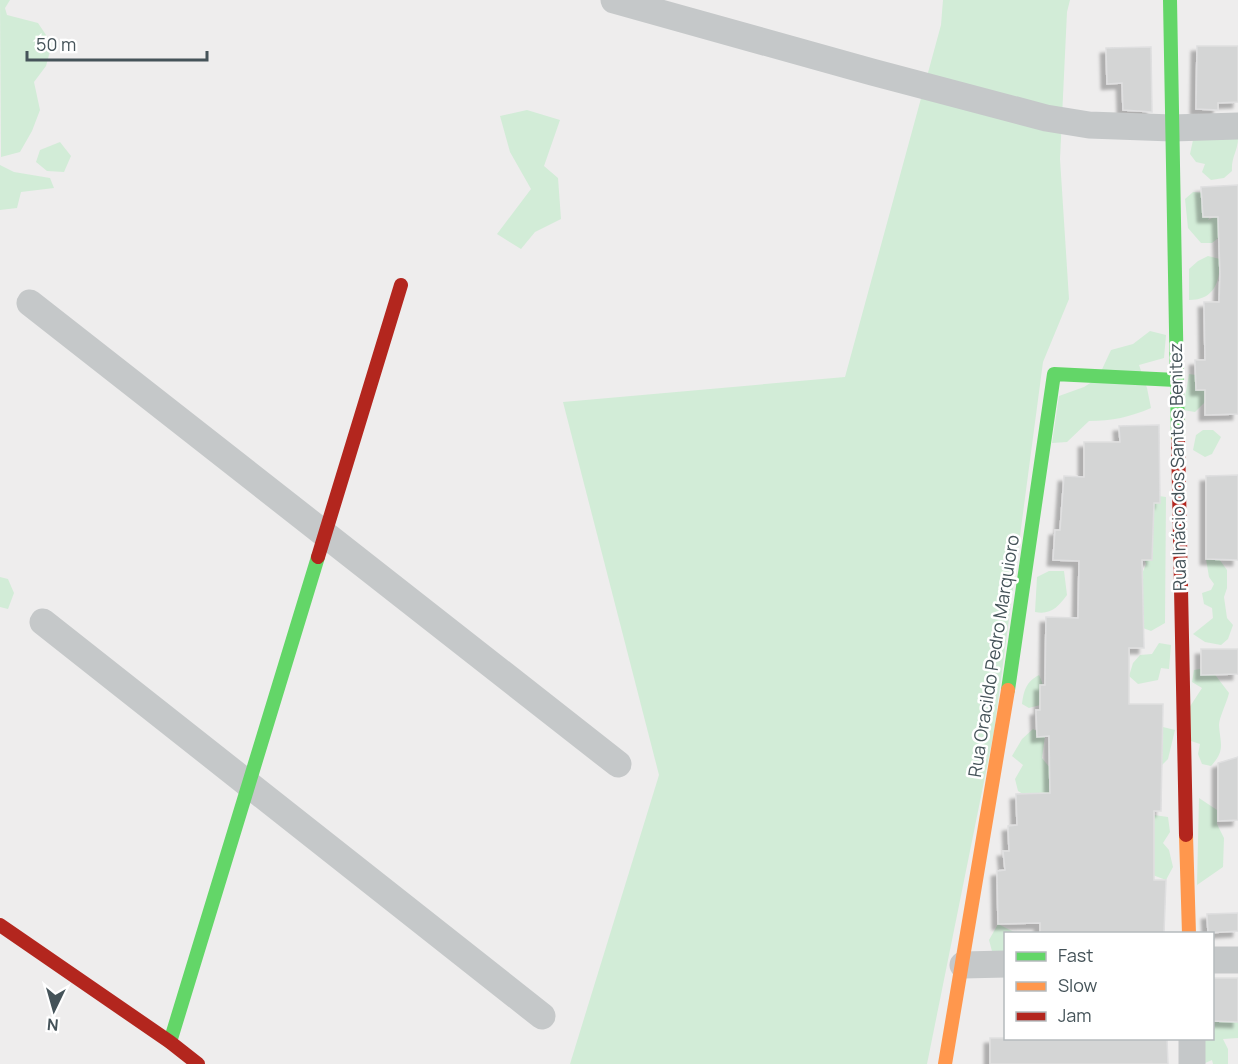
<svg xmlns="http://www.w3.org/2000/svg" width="1238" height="1064" viewBox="0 0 1238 1064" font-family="Manrope,sans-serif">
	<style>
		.green { fill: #d2ecd7 }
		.building { fill: #d4d5d5; stroke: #dfdfe0; stroke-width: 1.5; filter: url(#shadow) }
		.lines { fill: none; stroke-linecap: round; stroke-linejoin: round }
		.street { stroke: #c5c8c9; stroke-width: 27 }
		.fast { stroke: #63d668; stroke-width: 14 }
		.slow { stroke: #ff974d; stroke-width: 14 }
		.jam { stroke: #b3261e; stroke-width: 14 }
		.labels { text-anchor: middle; stroke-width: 5; stroke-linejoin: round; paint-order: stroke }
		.street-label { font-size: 18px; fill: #455359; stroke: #fff }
	</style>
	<defs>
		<filter id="shadow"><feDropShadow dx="-5.5" dy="5.5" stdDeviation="1.5" flood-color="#0004"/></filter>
	</defs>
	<rect width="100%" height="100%" fill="#eeeded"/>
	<!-- green -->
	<path class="green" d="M0,0h10l-5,8 2,7 31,8 14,21 -6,22 -12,16 6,28 -8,21 -12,21 -19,5z
		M943,0h127l-3,12 -7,147 9,140 -26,63 -49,370 -67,332h-357l89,-289 -96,-373 282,-25 96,-352z
		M527,110l33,10 -16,46 14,12 3,41 -26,13 -14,17 -24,-15 34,-45 -21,-37 -10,-36z
		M1238,138c0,13 -7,19 -6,33l-8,7 -13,2 -9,-8 3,-8 -9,-2 -6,-8 3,-14z
		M60,142l11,14 -7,16 -17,-1 -11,-9 4,-12z
		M0,165l14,7 36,6 4,10 -33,4 -4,16 -17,2z
		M1193,192l13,1 5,21 -3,6 6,-3 9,-1 -1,19 -10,8h-11l-13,-15 -3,-29z
		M1208,256l12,3c0,22 -5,41 -31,41v-31l9,-8z
		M1150,331l16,4 -2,23 -25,7 8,23 4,20c-21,9 -39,13 -62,13l-22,21 -15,1 7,-47 25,-9 14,-9 13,-28 22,-6z
		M1189,374l13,2 8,13 -5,13 -10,10 -12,-2z
		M1203,430h10l8,7 -9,17 -7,3 -12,-7 3,-15z
		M1153,495l13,2 -1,126 -14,8 -8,-3 -1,-54 4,-10 -8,-21z
		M1206,559h13l8,11v18l-3,9 3,21 6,7 -5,14 -7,6 -16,-3 -12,-8 20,-16 -1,-10 -8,-4 -2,-11 9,-3 3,-6 -5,-7z
		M1049,571h15l3,24c-9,12 -16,20 -32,17l2,-35z
		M0,577l8,2 6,14 -6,16 -8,-2z
		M1159,643l12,2 -2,24 -8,-1 -3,12 -20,4 -9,-8 4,-13 7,-8 12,-1z
		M1205,668l8,4 16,21c-2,9 -10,25 -10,32 1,18 7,25 -8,41l-9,-2 -4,-10 2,-10 -12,-4 1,-32 13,-20 -10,-6 2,-12z
		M1039,675c5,10 7,21 1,30l-11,3 -7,-4c2,-14 4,-22 17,-29z
		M1163,727l12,3 -7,29 -7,7 -12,-33z
		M1033,729l12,7 -3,22 8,10 15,31h-34l-13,-8 -3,-12 8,-14 -11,-9 10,-17z
		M1199,798l18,12v14l7,14 -1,29 -26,18z
		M1154,815l14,2 2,15 -7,11 6,7 4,17 -7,13 -16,-6v-13l4,-9z
		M998,924l16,8 -8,2v23l-13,-2 -4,-15z
		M1238,1006v32l-15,1 5,10v15h-15l-1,-4 -9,4 -9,-25 18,-1v-31z"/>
	<!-- building -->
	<path class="building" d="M1197,46h41v56l-20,1v7l-22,-1z
		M1151,47l1,65 -29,-2 -1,-27 -15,1 -1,-36z
		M1238,185v229l-33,1v-25h-9l-1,-30h10l-1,-58h15l1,-28 -2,-57h-15l-2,-30z
		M1159,425l1,78h-6l-2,57h-10l2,88h-15v56h34l-2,107h-7v69h12l-2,53h-124v-10l-42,1 -1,-51v-2l8,-1 -2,-19h6l-1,-25 9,-1 -1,-31 34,-1 -1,-57 -12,1 -1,-27h4v-25h5l1,-68 32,1 1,-57 -26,-1 2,-30h5l4,-54 20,1v-35h36l-1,-16z
		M1238,475v85l-32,-1v-83z
		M1201,649h37v25l-37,1z
		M1238,757v63l-20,1v-58z
		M1238,913v18l-30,2 -1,-19z
		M1212,978h26v44l-26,-1z
		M990,1038h177l1,26h-178z"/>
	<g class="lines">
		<!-- street -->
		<path class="street" d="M614,0l258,72 174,46 43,7 83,3 66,-2
			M30,303l588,461
			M43,622l499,394
			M1212,960h26
			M963,965l43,-1
			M1192,1038v26"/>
		<!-- fast -->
		<path class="fast" d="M1170,0l8,440
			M1008,690l46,-316 122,6
			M170,1042l148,-485"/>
		<!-- slow -->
		<path class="slow" d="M1186,835l3,99
			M945,1064l63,-374"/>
		<!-- jam -->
		<path class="jam" d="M1178,440l8,395
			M318,557l83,-272
			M0,925l170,117 28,22"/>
	</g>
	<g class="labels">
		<!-- street labels -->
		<g class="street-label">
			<text transform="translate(1178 467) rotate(-91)" y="6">Rua Inácio dos Santos Benitez</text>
			<text transform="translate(994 656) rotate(-81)" y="6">Rua Oracildo Pedro Marquioro</text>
		</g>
	</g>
	<!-- legend -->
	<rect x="1004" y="932" width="210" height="108" fill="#ffffff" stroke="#b5babd" stroke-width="1.5"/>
	<rect x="1016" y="952" width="30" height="9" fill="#63d668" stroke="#b5babd" stroke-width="1.5"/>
	<text x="1058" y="962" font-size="18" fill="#455359">Fast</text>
	<rect x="1016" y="982" width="30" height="9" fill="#ff974d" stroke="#b5babd" stroke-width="1.5"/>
	<text x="1058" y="992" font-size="18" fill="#455359">Slow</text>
	<rect x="1016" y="1012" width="30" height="9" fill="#b3261e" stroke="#b5babd" stroke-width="1.5"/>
	<text x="1058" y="1022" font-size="18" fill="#455359">Jam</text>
	<!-- north arrow -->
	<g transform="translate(54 1010) rotate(185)" stroke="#ffffff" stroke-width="4.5" paint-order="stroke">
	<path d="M0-4.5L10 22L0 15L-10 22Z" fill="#455359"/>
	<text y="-9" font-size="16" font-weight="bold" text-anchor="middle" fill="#455359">N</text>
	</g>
	<!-- scale -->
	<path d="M27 51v9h180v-9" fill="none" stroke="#455359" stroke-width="3"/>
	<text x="36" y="51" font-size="18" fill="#455359" stroke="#ffffff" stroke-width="4.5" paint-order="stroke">50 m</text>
</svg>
